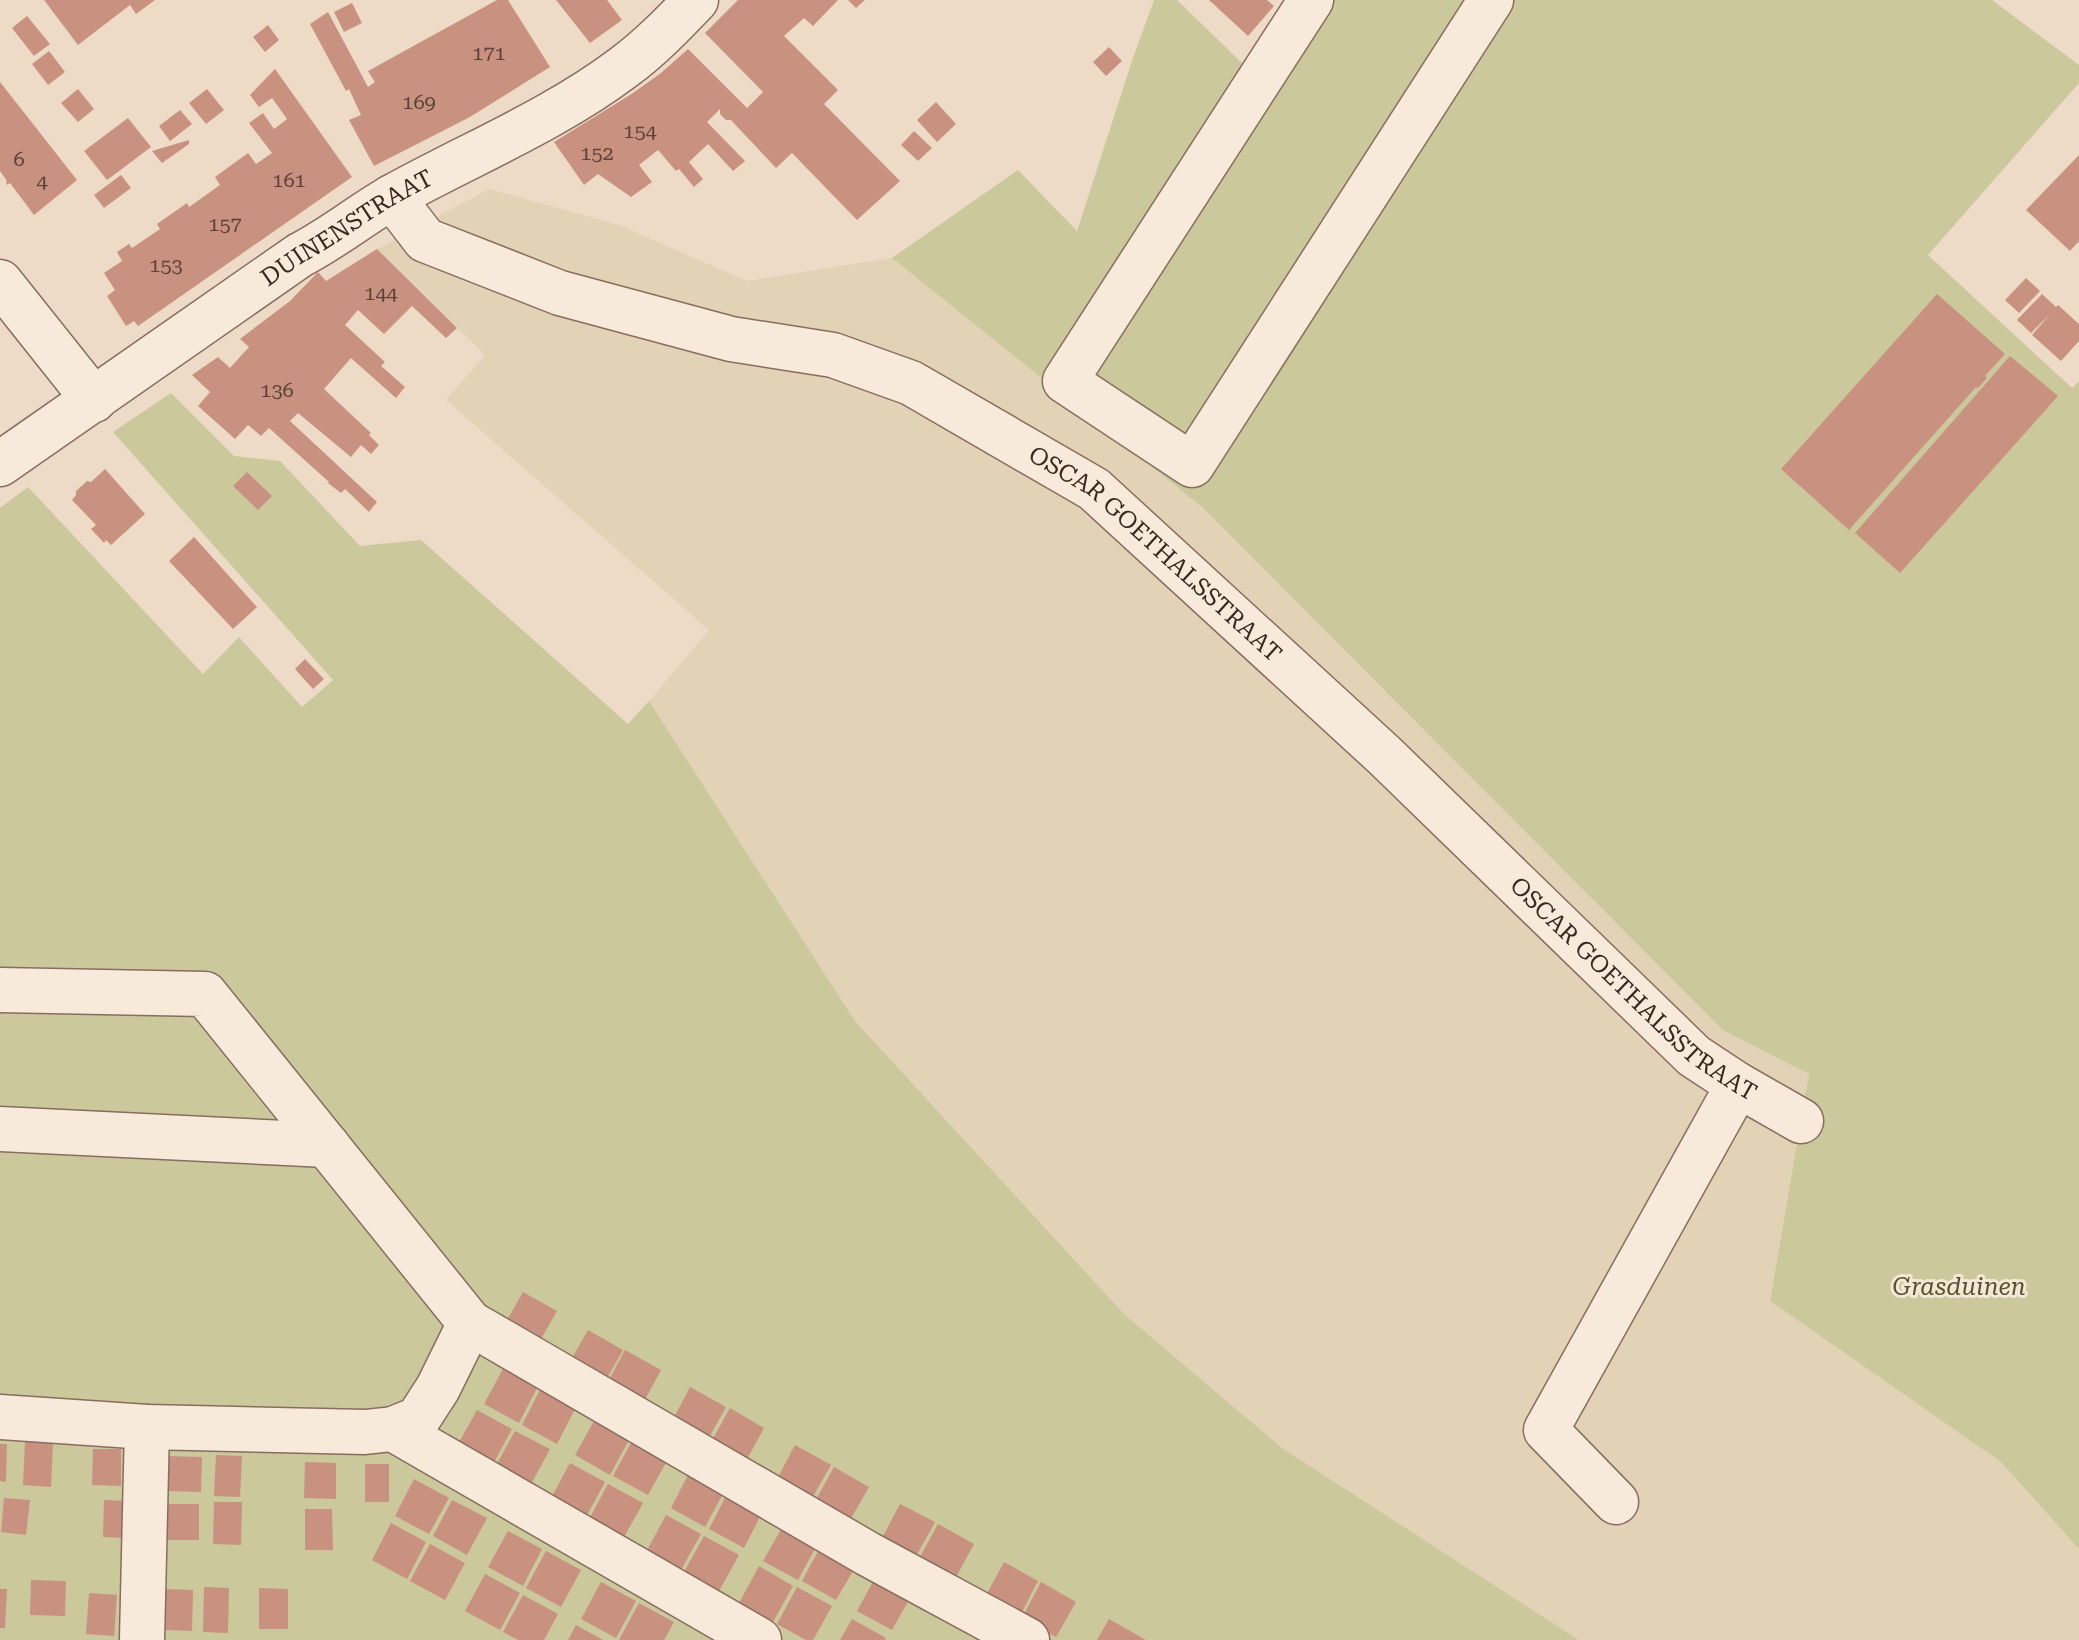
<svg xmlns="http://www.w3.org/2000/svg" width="2079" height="1640" viewBox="0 0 2079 1640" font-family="'Roboto Serif',serif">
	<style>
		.farmland { fill: #e2d3b6 }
		.green { fill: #cbc89c }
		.building { fill: #c99180 }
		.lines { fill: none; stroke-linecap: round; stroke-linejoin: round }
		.minor-casing { stroke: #886d5e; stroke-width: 47 }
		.minor { stroke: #f8eadb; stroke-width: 44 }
		.labels { text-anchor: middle; stroke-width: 6; stroke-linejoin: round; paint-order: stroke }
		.number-label { font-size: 20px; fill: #5d4239 }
		.street-label { font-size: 24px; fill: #392821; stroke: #f4e7d8 }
		.park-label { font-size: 24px; font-style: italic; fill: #525528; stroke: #f4e7d8 }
	</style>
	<rect width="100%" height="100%" fill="#eddbc8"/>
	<!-- farmland -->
	<path class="farmland" d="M489,189l130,36 128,56 145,-23 310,249 521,522 86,45 -39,227 231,161 78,87v91h-500l-297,-192 -158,-134 -269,-293 -206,-320 60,-71 -263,-230 39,-45 -108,-106z"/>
	<!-- green -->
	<path class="green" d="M1154,0h23l66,64 54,-64h695l87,65v18l-151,172 144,133 7,-7v1168l-78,-87 -231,-161 39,-227 -86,-44 -521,-523 -310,-249 126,-88 59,61 56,-173z
		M171,393l63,63 46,5 80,85 61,-6 207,184 21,-23 206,320 269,293 158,134 297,192h-1579v-1132l28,-21 175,187 36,-37 63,70 31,-27 -220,-248z"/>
	<!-- building -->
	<path class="building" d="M44,0h111l-19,14 -6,-9 -52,40z
		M497,0h11l42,67 -80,50 -96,49 -25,-46 12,-5 -12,-26 -3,2 -36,-67 18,-12 40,75 7,-5 -7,-11z
		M556,0h51l15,20 -32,23z
		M738,0h100l-25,26 -9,-8 -20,18 54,54 -14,14 76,77 -43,39 -65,-67 -16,15 -45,-48h-5l-6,-6v-5l-13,13 38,39 -12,10 -25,-27 -19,18 14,17 -9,8 -15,-18 -3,2 -18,-21 -19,15 13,17 -21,15 -33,-23 -14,11 -30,-43 79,-49 28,-20 27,-24 59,59 16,-16 -58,-59z
		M848,0h17l-9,8z
		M1209,0h58l7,6 -26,30z
		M352,3l10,20 -18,9 -10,-20z
		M27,16l23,28 -16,12 -22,-28z
		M268,25l11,15 -14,12 -12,-15z
		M1109,47l13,14 -16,15 -13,-14z
		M49,51l16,21 -17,13 -16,-21z
		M275,69l77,108 -214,149 -4,-5 -8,5 -19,-30 8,-6 -11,-17 18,-12 -5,-9 12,-8 3,4 28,-19 -3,-5 30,-21 2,4 31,-22 -5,-8 33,-24 8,11 16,-11 -23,-30 14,-10 11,16 13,-10 -15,-21 -13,9 -9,-12z
		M0,82l77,98 -43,35 -24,-32 -3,2 -1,-3 1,-1 -7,-10z
		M78,89l16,20 -16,13 -17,-19z
		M207,89l17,21 -18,14 -17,-21z
		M936,102l20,22 -19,18 -20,-22z
		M180,110l12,14 -22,17 -11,-15z
		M128,118l23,29 -44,33 -23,-29z
		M914,131l18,17 -14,13 -17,-16z
		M189,140v4l-27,19 -10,-12z
		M2079,155v86l-9,10 -44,-41z
		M121,175l10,13 -27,20 -10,-13z
		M377,249l80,79 -11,10 -34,-32 -28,28 -26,-24 -13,15 40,37 -4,4 24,21 -9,11 -45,-40 -27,31 47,44 -2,2 10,10 -8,9 -10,-9 -10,12 -53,-44 -8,8 87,81 -8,10 -24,-23 -4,4 -13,-10 1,-1 -60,-54 -8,8 -13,-11 -13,14 -37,-33 12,-14 -18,-17 26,-18 12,11 19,-21 -9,-8 50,-38 28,-29 8,9z
		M2026,278l14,13 -21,22 -14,-13z
		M1937,294l68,60 -20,22 2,2 -9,10 -2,-1 -127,143 -68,-61z
		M2042,294l14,13 2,-2 21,19v17l-18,20 -29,-26 18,-21 -19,19 -14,-13z
		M2010,356l48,40 -158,177 -45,-40z
		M105,469l40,45 -34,31 -5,-5 -2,3 -13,-14 5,-4 -24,-25 4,-5v-4l11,-10 4,1z
		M247,472l25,24 -14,14 -25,-24z
		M194,537l63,70 -24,22 -64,-68z
		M305,659l19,20 -11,10 -18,-20z
		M523,1292l34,19 -21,37 -34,-19z
		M588,1330l35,20 -20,35 -35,-20z
		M625,1350l36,20 -20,37 -36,-20z
		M504,1367l34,19 -19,37 -35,-19z
		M690,1387l36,20 -20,36 -35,-20z
		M541,1388l35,19 -19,37 -35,-19z
		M730,1408l34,20 -19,35 -35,-19z
		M477,1410l35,19 -20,37 -35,-20z
		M595,1419l35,19 -20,37 -35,-20z
		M515,1431l35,18 -20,37 -35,-19z
		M633,1439l35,20 -20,36 -35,-19z
		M25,1441l28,2 -2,44 -28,-2z
		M0,1444h7l-1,38 -6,-1z
		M795,1445l36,20 -20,35 -35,-19z
		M93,1449h28v37l-29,-1z
		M216,1455l26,1 -2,41 -26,-1z
		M166,1456l36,1 -1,35 -35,-1z
		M305,1462l31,1v36l-32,-1z
		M570,1463l35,19 -20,37 -35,-19z
		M365,1464h24v38h-24z
		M834,1467l35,20 -20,35 -35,-19z
		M690,1471l35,19 -20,37 -34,-19z
		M414,1479l35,19 -20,36 -34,-18z
		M608,1484l35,19 -20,36 -35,-18z
		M728,1492l35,19 -19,37 -35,-19z
		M4,1498l26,2 -4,35 -25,-3z
		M104,1500l24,1 -2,37 -23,-1z
		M452,1500l35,18 -20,37 -34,-19z
		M214,1502h28l-1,43 -28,-1z
		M167,1504h32v36h-32z
		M900,1504l35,18 -20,36 -34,-18z
		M305,1509h27l1,41h-28z
		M666,1515l35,19 -20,36 -35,-18z
		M391,1523l35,19 -19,37 -35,-19z
		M784,1524l34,19 -20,37 -35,-19z
		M938,1524l36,20 -19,35 -36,-20z
		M508,1531l34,18 -19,37 -35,-19z
		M704,1536l35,19 -20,36 -35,-19z
		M430,1544l35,19 -20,37 -35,-19z
		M822,1544l35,20 -21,36 -34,-19z
		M546,1551l35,19 -20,37 -35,-19z
		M1004,1562l34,19 -19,37 -35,-19z
		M759,1566l34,20 -20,36 -34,-19z
		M485,1574l35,19 -20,37 -35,-19z
		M877,1574l35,20 -20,36 -35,-19z
		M31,1580l35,1 -1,35 -35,-1z
		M601,1582l35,19 -20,37 -35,-19z
		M1041,1582l35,20 -20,35 -34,-19z
		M204,1587l25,1 -1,45 -25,-1z
		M797,1587l35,19 -19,34h-7l-29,-16z
		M259,1588l29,1v40h-29z
		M0,1589h7l-2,39h-5z
		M166,1589l27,1 -1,41 -27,-1z
		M89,1593l28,2 -3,41 -28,-2z
		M523,1595l35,19 -14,26h-26l-15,-8z
		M639,1603l35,19 -10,18h-45z
		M852,1619l34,19 -1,2h-45z
		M1109,1619l37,21h-49z
		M576,1625l27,15h-35z"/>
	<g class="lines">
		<!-- minor casing -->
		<g class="minor-casing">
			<g id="minor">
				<path d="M1311,0l-246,381 127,84 299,-465"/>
				<path id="s1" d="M392,197l33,43 135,53 171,46 102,16 78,28 183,106 290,266 310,301 44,29 63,36"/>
				<path d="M0,282l94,118"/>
				<path id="s2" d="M0,464l300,-209c33,-17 62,-41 94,-59 76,-42 160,-76 230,-129 26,-19 50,-44 72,-67"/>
				<path d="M0,990l205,4 265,329 -32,65 -20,31 -25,10 -28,3 -218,-5 -147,-10"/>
				<path d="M0,1129l327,16"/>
				<path d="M470,1323l398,231 159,86"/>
				<path d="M393,1429l366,211"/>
				<path d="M1616,1502l-70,-72 192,-345"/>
				<path d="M142,1640l5,-213"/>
			</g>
		</g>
		<!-- minor -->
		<use href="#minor" class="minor"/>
	</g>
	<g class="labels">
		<!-- number labels -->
		<g class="number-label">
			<text x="489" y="60">171</text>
			<text x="419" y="109">169</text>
			<text x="640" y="138">154</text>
			<text x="597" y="160">152</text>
			<text x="19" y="166">6</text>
			<text x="289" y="187">161</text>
			<text x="42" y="188">4</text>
			<text x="225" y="231">157</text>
			<text x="166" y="272">153</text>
			<text x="381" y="300">144</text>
			<text x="277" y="397">136</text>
		</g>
		<!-- street labels -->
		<g class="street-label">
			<text dy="8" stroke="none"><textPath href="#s2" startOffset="420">DUINENSTRAAT</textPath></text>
			<text dy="8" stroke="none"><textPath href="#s1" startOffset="862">OSCAR GOETHALSSTRAAT</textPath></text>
			<text dy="8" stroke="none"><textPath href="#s1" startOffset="1510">OSCAR GOETHALSSTRAAT</textPath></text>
		</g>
		<!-- park labels -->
		<g class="park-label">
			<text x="1959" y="1295">Grasduinen</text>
		</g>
	</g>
</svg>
